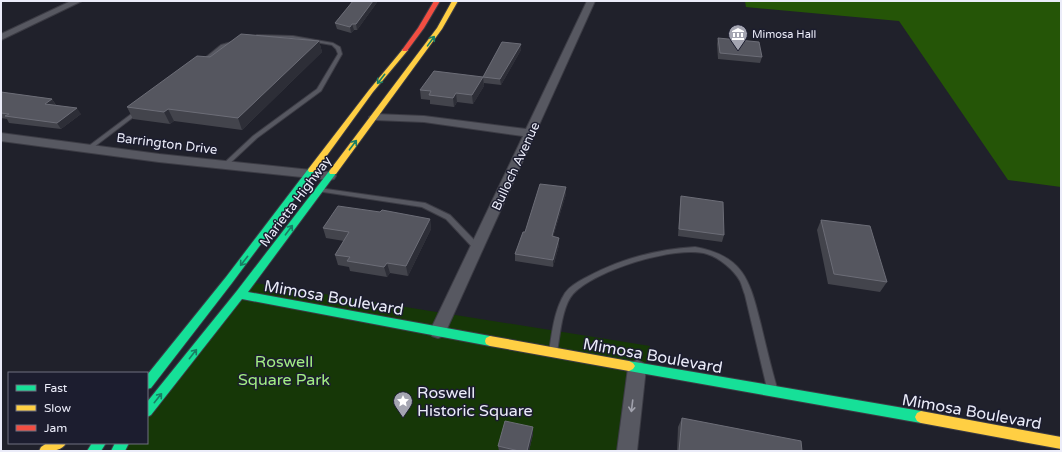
<svg xmlns="http://www.w3.org/2000/svg" width="1062" height="452" viewBox="0 0 1062 452" font-family="'Varela Round',sans-serif">
	<style>
		.green { fill: #163707 }
		.forest { fill: #255507 }
		.lines { fill: none; stroke-linecap: round; stroke-linejoin: round }
		.lane-casing { stroke: #3c3c45; stroke-width: 2 }
		.street-casing { stroke: #3c3c45; stroke-width: 2 }
		.fast-casing { stroke: #3c3c45; stroke-width: 2 }
		.slow-casing { stroke: #3c3c45; stroke-width: 2 }
		.jam-casing { stroke: #3c3c45; stroke-width: 2 }
		.lane { fill: #575861; fill-rule: evenodd }
		.street { fill: #575861; fill-rule: evenodd }
		.fast { fill: #16e098; fill-rule: evenodd }
		.slow { fill: #ffcf43; fill-rule: evenodd }
		.jam { fill: #f24e42; fill-rule: evenodd }
		.wall { fill: #43444c }
		.shaded-wall { fill: #2d2e37 }
		.building { fill: #55565f; stroke: #6c6d77 }
		.oneway { stroke: #197e64 }
		.oneway2 { stroke: #a1a2ad }
		.labels { text-anchor: middle; stroke-width: 3; stroke-linejoin: round; paint-order: stroke }
		.far-poi-label { font-size: 11px; fill: #ebecf9; stroke: #1c1d2f; text-anchor: start }
		.street-label { font-size: 13px; fill: #ebecf9; stroke: #1c1d2f }
		.near-street-label { font-size: 16px; fill: #ebecf9; stroke: #1c1d2f }
		.near-park-label { font-size: 16px; fill: #a2ee83; stroke: #1c1d2f }
		.near-poi-label { font-size: 16px; fill: #ebecf9; stroke: #1c1d2f; text-anchor: start }
	</style>
	<rect width="100%" height="100%" fill="#20212b"/>
	<!-- green -->
	<path class="green" d="M249,282l401,64 -27,105h-504l6,-8h22v-29z"/>
	<!-- forest -->
	<path class="forest" d="M745,1h316v186l-53,-7 -109,-159 -153,-14z"/>
	<g class="lines">
		<!-- lane casing -->
		<g class="lane-casing">
			<path id="lane" d="M257,35l36,1 40,7 7,4 2,7 -21,37 -64,47 -30,28h-4l-1,-1 1,-1 30,-28 64,-47 21,-35 -2,-5 -4,-4 -39,-7 -34,-1h-2z
				M235,41l2,1v1l-12,4 -21,16 -4,-1 21,-17z
				M138,109l3,2 -1,1 -50,38h-4l-1,-1 1,-1z
				M319,188l106,15 25,12 31,32 -4,3 -3,-1 -28,-30 -24,-12 -105,-16 -1,-1z
				M695,247c50,9 55,35 66,78 5,21 10,42 16,63l-2,3 -3,1 -3,-1 -2,-3 -22,-93c-2,-5 -3,-10 -5,-14 -6,-11 -20,-23 -33,-27 -31,-9 -112,16 -134,40 -11,12 -13,42 -16,58l-1,3 -3,1 -3,-1 -1,-3c3,-19 5,-42 16,-59 5,-7 14,-12 22,-16 33,-18 71,-28 108,-30z"/>
		</g>
		<!-- street casing -->
		<g class="street-casing">
			<path id="street" d="M71,1h11l-81,39v-6z
				M587,1h8l-149,330 -2,5 -6,2 -6,-2 -2,-5 93,-195 -99,-14 -49,-2 -6,-3 6,-3 49,2 102,13z
				M1,133l158,21 171,18 4,1 2,3 -2,3 -4,1 -171,-18 -158,-21z
				M637,360l6,3 3,5 -9,83h-20l11,-83 3,-5z"/>
		</g>
		<!-- fast casing -->
		<g class="fast-casing">
			<path id="fast" d="M309,168h3l4,2 -84,113 -81,105 -4,1v-14l79,-98z
				M330,170h6l1,2 -89,120 242,44 4,2 1,3 -1,3 -4,2 -248,-47 -91,116 -4,2v-15l89,-110z
				M629,361l292,50 4,2 2,4 -2,4 -4,2 -292,-52 -4,-2 -2,-3 2,-3z
				M92,443h14l-5,8h-14z
				M115,443h14l-4,8h-14z"/>
		</g>
		<!-- slow casing -->
		<g class="slow-casing">
			<path id="slow" d="M452,1h6l-16,28 -106,145h-6l-1,-2 1,-2 107,-142z
				M403,49l5,1 -35,42 -58,80h-6l-1,-2 1,-2 60,-78z
				M490,336l139,25 4,2 2,3 -2,3 -4,2 -139,-25 -4,-2 -1,-3 1,-3z
				M921,411l140,26v12l-140,-26 -4,-2 -2,-4 2,-4z
				M47,443h19c-4,9 -17,8 -27,8l2,-4z"/>
		</g>
		<!-- jam casing -->
		<g class="jam-casing">
			<path id="jam" d="M434,1h6l-16,27 -17,23h-4l-1,-1 16,-22z"/>
		</g>
		<!-- lane -->
		<use href="#lane" class="lane"/>
		<!-- street -->
		<use href="#street" class="street"/>
		<!-- fast -->
		<use href="#fast" class="fast"/>
		<!-- slow -->
		<use href="#slow" class="slow"/>
		<!-- jam -->
		<use href="#jam" class="jam"/>
	</g>
	<!-- wall -->
	<path class="wall" d="M353,1h25l-21,29h-3l-3,3 -14,-4 -2,-6z
		M718,38l44,19 -2,6 -42,-4 -1,-15z
		M319,41l3,11 -80,78 -68,-9 -4,3 -37,-5 -6,-12 83,-50z
		M521,44v6l-20,35 -17,-2v3l-11,18 -16,-2 -3,5 -24,-3v-4l-9,-1 -1,-9 63,-13z
		M1,92l51,7 4,6 25,9 -20,15 -52,-6 -2,-4 -6,-1z
		M566,187v7l-13,43 6,8 -6,22 -38,-6v-7z
		M681,196l43,39 -2,7 -44,-6 2,-33z
		M380,212l50,7 1,10 -23,47 -18,-3 -3,4 -37,-6 -1,-4 -11,-2 -3,-10 9,-14 -18,-3 -3,-10z
		M821,220l66,62 -7,10 -52,-8 -11,-54z
		M682,418l120,33h-125l1,-24z
		M533,427v7l-4,17h-30l-1,-5z"/>
	<!-- shaded-wall -->
	<path class="shaded-wall" d="M373,1h5l-21,29 -1,-6z
		M352,24l2,6 -3,3 -1,-6z
		M319,41l3,11 -80,78 -4,-12z
		M521,44v6l-20,35 -1,-6z
		M483,77l1,9 -11,18 -1,-9z
		M456,93l1,9 -3,5 -1,-9z
		M52,99l4,7 -11,-2z
		M77,108l4,6 -20,15 -4,-6z
		M168,109l6,12 -4,3 -6,-12z
		M566,187v7l-15,49 1,-7z
		M430,219l1,10 -23,47 -2,-10z
		M559,238v7l-6,22v-7z
		M387,263l3,10 -3,4 -3,-10z
		M533,427v7l-4,17h-2z"/>
	<!-- building -->
	<path class="building" d="M353,1h20l-17,23h-4l-2,3 -15,-4z
		M241,34l78,7 -81,77 -70,-9 -4,3 -37,-5 70,-51 13,1z
		M718,38l41,4 3,15 -42,-4z
		M502,42l19,2 -21,35 -17,-2z
		M434,71l49,6 -11,18 -16,-2 -3,5 -24,-3 2,-4 -11,-1z
		M1,92l51,7 -7,5 32,4 -20,15 -52,-7 4,-2 -8,-1z
		M540,184l26,3 -14,49 7,2 -6,22 -38,-6 8,-22h2z
		M681,196l42,6 1,33 -45,-6z
		M338,206l42,6 2,-2 48,9 -24,47 -19,-3 -3,4 -37,-6 3,-4 -15,-2 14,-23 -26,-4z
		M821,220l49,6 17,56 -53,-8z
		M682,418l119,23 1,10h-123z
		M505,421l28,6 -6,24h-8l-21,-5z"/>
	<!-- one-way arrows -->
	<defs><path id="oneway-shaft" d="M-6 0H5M1.5-3L5.5 0L1.5 3" fill="none" stroke-width="1.6" stroke-linecap="round" stroke-linejoin="round"/></defs>
	<g class="oneway">
		<use href="#oneway-shaft" transform="translate(431 41) rotate(-54)"/>
		<use href="#oneway-shaft" transform="translate(381 79) rotate(128)"/>
		<use href="#oneway-shaft" transform="translate(353 145) rotate(-53)"/>
		<use href="#oneway-shaft" transform="translate(289 230) rotate(-53)"/>
		<use href="#oneway-shaft" transform="translate(244 261) rotate(128)"/>
		<use href="#oneway-shaft" transform="translate(193 354) rotate(-52)"/>
		<use href="#oneway-shaft" transform="translate(158 398) rotate(-51)"/>
	</g>
	<use class="oneway2" href="#oneway-shaft" transform="translate(632 406) rotate(97)"/>
	<!-- icons -->
	<defs>
		<g id="museum-pin" transform="scale(1)"><path d="M0 17L-7.5 6A9.5 9.5 0 1 1 7.5 6Z" fill="#a4a5b1" stroke="#1c1d2f"/><path d="M0-6L6-3V-2H-6V-3ZM-5-1h2V3h-2ZM-1-1h2V3h-2ZM3-1h2V3H3ZM-6 4H6V6H-6Z" fill="#fff"/></g>
		<g id="sight-pin" transform="scale(1)"><path d="M0 17L-7.5 6A9.5 9.5 0 1 1 7.5 6Z" fill="#a4a5b1" stroke="#1c1d2f"/><path d="M0-6L1.8-2.2L6-1.7L2.9 1.2L3.7 5.4L0 3.3L-3.7 5.4L-2.9 1.2L-6-1.7L-1.8-2.2Z" fill="#fff"/></g>
	</defs>
	<g fill-rule="evenodd">
		<use href="#museum-pin" x="738" y="34"/>
		<use href="#sight-pin" x="403" y="401"/>
	</g>
	<g class="labels">
		<!-- far-poi labels -->
		<g class="far-poi-label">
			<text x="752" y="38">Mimosa Hall</text>
		</g>
		<!-- street labels -->
		<g class="street-label">
			<text transform="translate(167 143) rotate(7)" y="5">Barrington Drive</text>
			<text transform="translate(515 166) rotate(-65)" y="5">Bulloch Avenue</text>
			<text transform="translate(295 201) rotate(-53)" y="5">Marietta Highway</text>
		</g>
		<!-- near-street labels -->
		<g class="near-street-label">
			<text transform="translate(334 297) rotate(10)" y="6">Mimosa Boulevard</text>
			<text transform="translate(653 355) rotate(10)" y="6">Mimosa Boulevard</text>
			<text transform="translate(972 411) rotate(10)" y="6">Mimosa Boulevard</text>
		</g>
		<!-- near-park labels -->
		<g class="near-park-label">
			<text x="284" y="367">Roswell<tspan x="284" dy="18">Square Park</tspan></text>
		</g>
		<!-- near-poi labels -->
		<g class="near-poi-label">
			<text x="417" y="398">Roswell<tspan x="417" dy="18">Historic Square</tspan></text>
		</g>
	</g>
	<!-- border -->
	<rect width="1062" height="452" fill="none" stroke="#ebecf9" stroke-width="4"/>
	<!-- legend -->
	<rect x="8" y="372" width="140" height="72" fill="#1c1d2f" stroke="#6f7080"/>
	<rect x="16" y="385" width="20" height="6" fill="#16e098" stroke="#6f7080"/>
	<text x="44" y="392" font-size="12" fill="#ebecf9">Fast</text>
	<rect x="16" y="405" width="20" height="6" fill="#ffcf43" stroke="#6f7080"/>
	<text x="44" y="412" font-size="12" fill="#ebecf9">Slow</text>
	<rect x="16" y="425" width="20" height="6" fill="#f24e42" stroke="#6f7080"/>
	<text x="44" y="432" font-size="12" fill="#ebecf9">Jam</text>
</svg>
